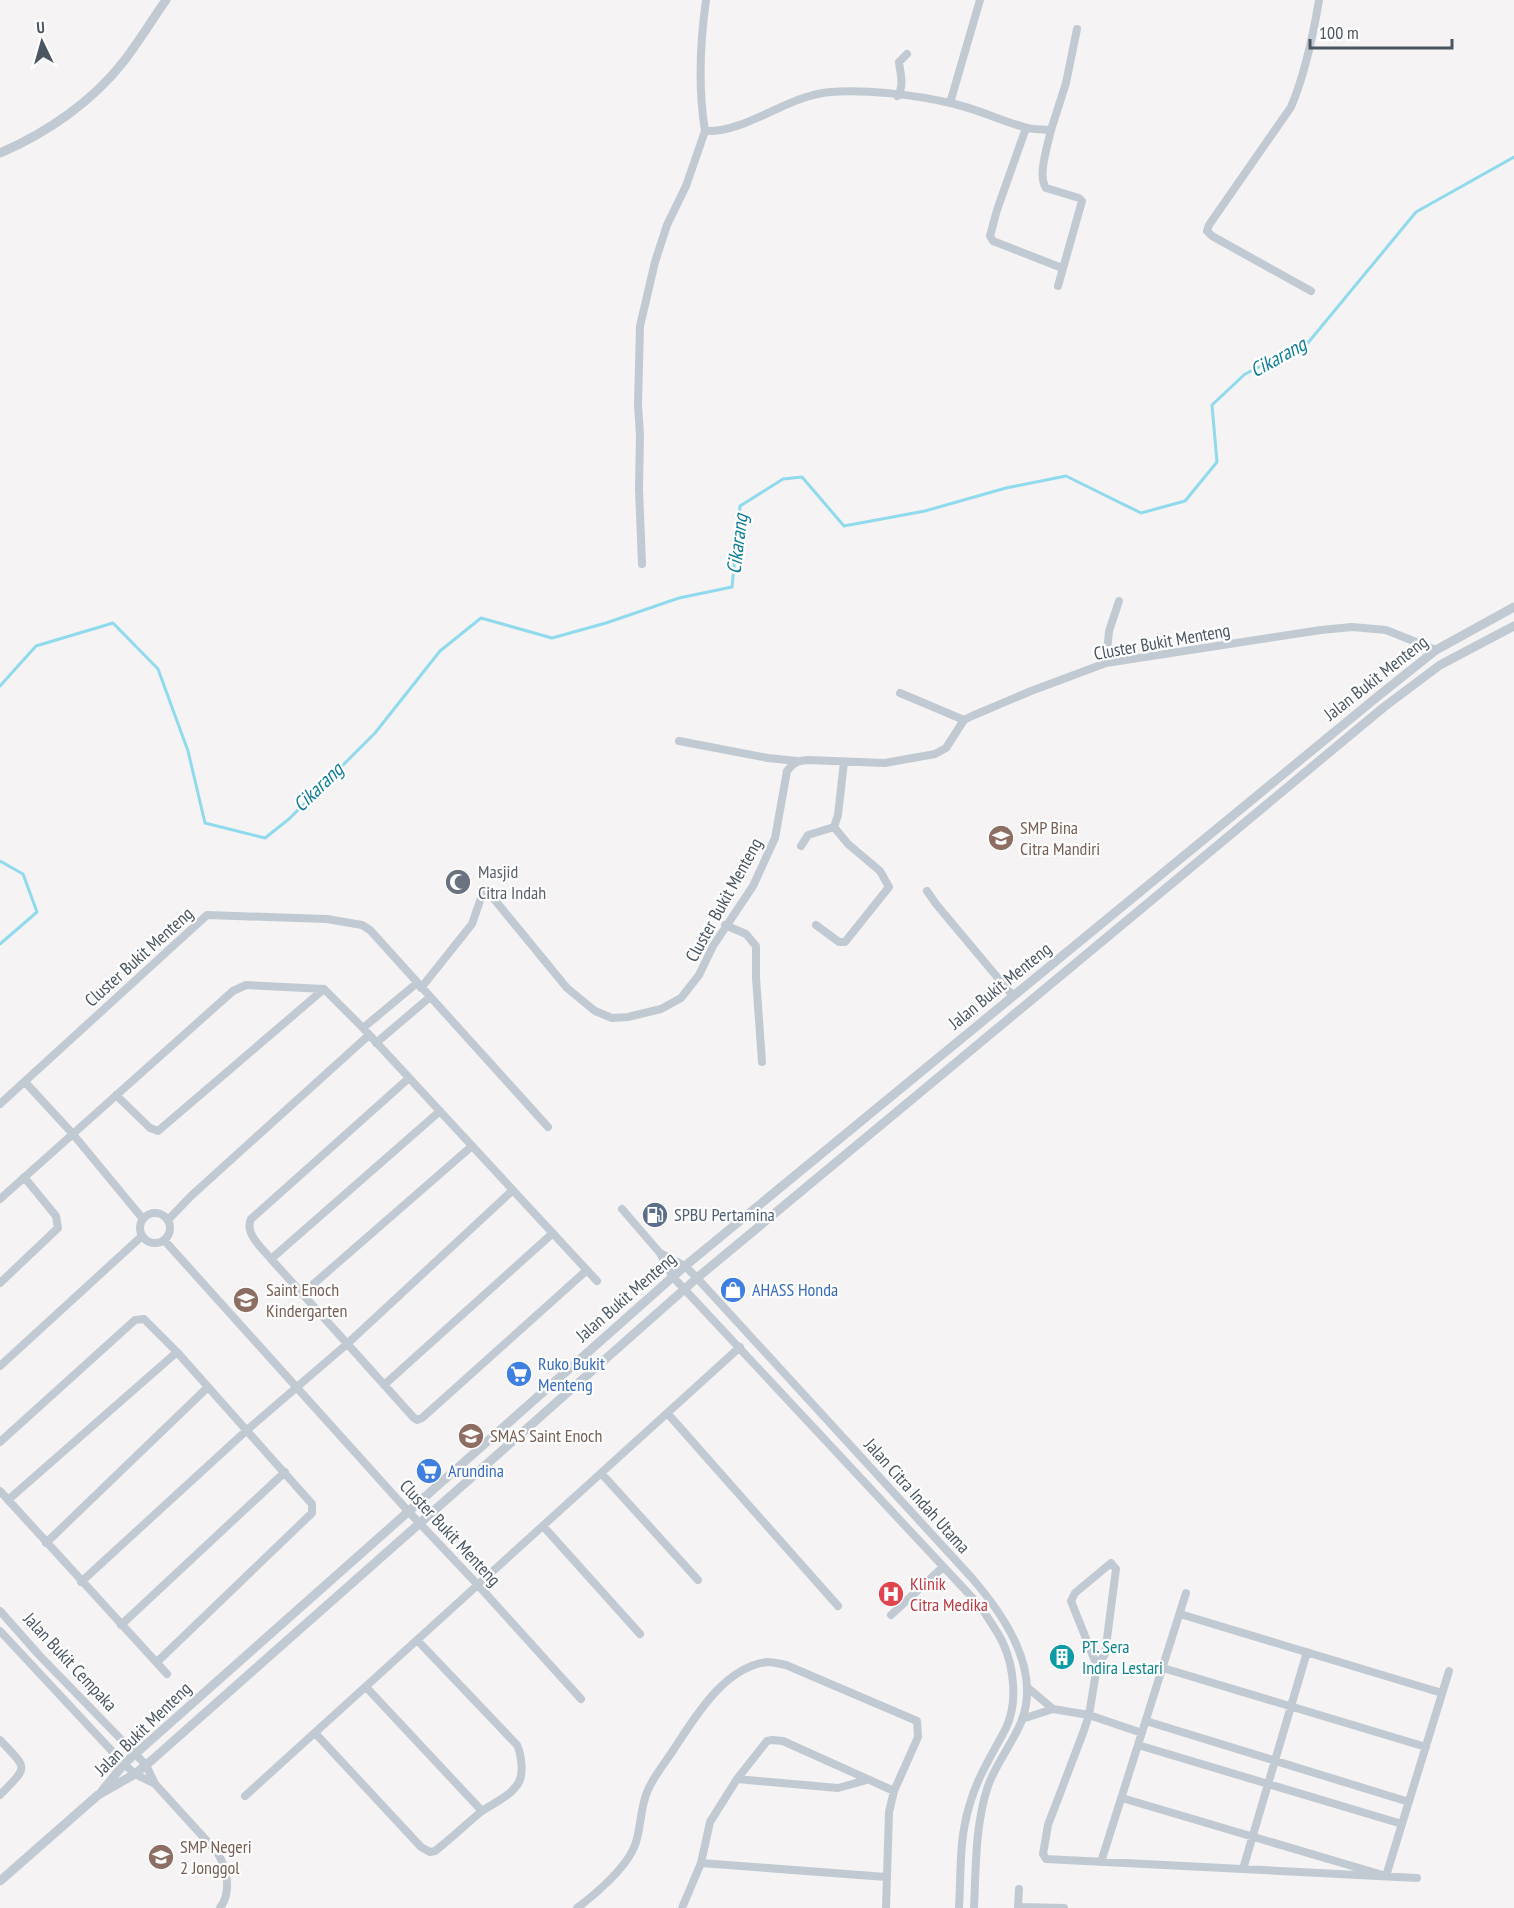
<svg xmlns="http://www.w3.org/2000/svg" width="1514" height="1908" viewBox="0 0 1514 1908" font-family="'PT Sans Narrow',sans-serif">
	<style>
		.lines { fill: none; stroke-linecap: round; stroke-linejoin: round }
		.stream { stroke: #90daee; stroke-width: 3 }
		.minor { stroke: #c1cad2; stroke-width: 8 }
		.tertiary { stroke: #c1cad2; stroke-width: 9 }
		.labels { text-anchor: middle; stroke-width: 4.5; stroke-linejoin: round; paint-order: stroke }
		.street-label { font-size: 18px; fill: #4a5661; stroke: #fff }
		.education-label { font-size: 18px; fill: #785e54; stroke: #fff; text-anchor: start }
		.worship-label { font-size: 18px; fill: #5b616d; stroke: #fff; text-anchor: start }
		.service-label { font-size: 18px; fill: #4e5e75; stroke: #fff; text-anchor: start }
		.shop-label { font-size: 18px; fill: #366cbe; stroke: #fff; text-anchor: start }
		.health-label { font-size: 18px; fill: #be3a42; stroke: #fff; text-anchor: start }
		.culture-label { font-size: 18px; fill: #0d838f; stroke: #fff; text-anchor: start }
		.water-label { font-size: 20px; font-style: italic; fill: #0c7c9b; stroke: #fff }
	</style>
	<rect width="100%" height="100%" fill="#f5f3f3"/>
	<g class="lines">
		<!-- stream -->
		<path class="stream" d="M0,686l36,-40 77,-23 45,46 30,82 17,72 60,15 24,-19 86,-86 65,-82 41,-33 71,20 54,-15 73,-25 53,-11 8,-81 43,-27 19,-2 42,49 81,-15 81,-23 60,-12 75,37 44,-12 32,-39 -5,-57 33,-31 62,-30 109,-132 98,-55
			M0,861l23,13 14,38 -37,32"/>
		<!-- minor -->
		<path class="minor" d="M706,0c-6,43 -8,88 -1,131 42,2 82,-36 126,-39 34,-3 85,3 119,11 25,5 49,17 74,24 8,3 18,2 27,3l15,-47 11,-54
			M897,96c8,-9 3,-24 2,-34l8,-8
			M950,103l30,-103
			M1026,128l-29,82 -7,26 3,5 69,27
			M1051,130c-3,15 -14,46 -5,58l33,10 3,3 -24,85
			M1311,291l-99,-55 -5,-5 2,-6 82,-118c14,-33 22,-71 28,-107
			M642,564l-3,-75 1,-54 -2,-30 2,-79 15,-64 12,-37 19,-39 19,-55
			M1106,663l3,-32 10,-30
			M900,693l64,27
			M679,741l89,17 29,3
			M801,846l7,-11 26,-8 4,-12 6,-53
			M927,891l9,13 77,92
			M725,925l21,9 10,12v32l6,84
			M816,925l23,17h6l44,-55 -9,-16 -32,-27 -14,-17
			M421,988l51,-64 10,-29 7,-2 78,95 28,23 17,7 16,-1 33,-8 20,-11 18,-23 14,-29 40,-60 22,-48 12,-67c6,-8 10,-10 20,-11l78,3 50,-9 11,-6 18,-28 8,-4 59,-25 75,-28 215,-33 31,-3 34,3 50,20
			M363,1028l54,-45
			M376,1043l54,-46
			M409,1078l-158,141c-7,14 11,29 20,40l143,159 3,2 5,-2 165,-148
			M25,1082l47,51 71,86
			M116,1095l34,33 8,3 166,-142
			M0,1104l207,-189 120,4 35,6 8,5 178,197
			M0,1199l233,-208 13,-6 78,4 39,39 234,253
			M622,1209l38,44 13,24 308,330c7,12 16,23 22,36 11,24 15,60 3,85 -14,27 -29,49 -37,79 -10,32 -8,68 -10,101
			M140 1228a15 15 0 1 1 30 0a15 15 0 1 1-30 0Z
			M168,1220l23,-24 178,-161
			M164,1240l244,271 70,74 103,114
			M662,1254l23,12 12,12 274,299c32,37 70,91 51,143 -9,23 -26,43 -34,66 -13,39 -12,81 -14,122
			M271,1259l169,-148
			M0,1283l58,-55 -2,-12 -32,-39
			M302,1294l170,-148
			M0,1366l142,-130
			M384,1385l169,-152
			M668,1414l170,192
			M0,1442l135,-122 9,-1 33,33 135,152v9l-155,149
			M601,1473l97,107
			M0,1491l167,183
			M8,1500l169,-148
			M543,1526l97,108
			M46,1543l162,-156
			M81,1582l166,-152 100,-86 166,-154
			M0,1611l39,44 107,110 9,19 62,68c10,16 15,40 3,56
			M1180,1614l262,79
			M891,1615l52,-48
			M121,1625l164,-153
			M0,1631l124,133 11,10 20,10
			M1097,1666l-26,-65 4,-8 36,-30 5,6 -11,85 -8,12 -8,49 -6,18 -35,92 -5,29 3,5 371,19
			M1163,1668l263,79
			M366,1687l116,124
			M1027,1687l26,22
			M1022,1719l31,-10 36,6 53,18
			M1146,1721l263,81
			M315,1733l106,114 9,5 5,-1c16,-12 31,-27 47,-40 12,-8 30,-16 37,-29 5,-10 2,-28 -2,-37l-99,-104
			M0,1740c28,30 29,25 0,55
			M1138,1745l264,79
			M737,1779l101,9 29,-8
			M245,1796l495,-449
			M1122,1798l264,78 63,-205
			M1101,1862l85,-269
			M701,1863l185,14
			M1243,1869l64,-217
			M1019,1907l45,1
			M577,1908c19,-14 50,-41 58,-63 6,-15 5,-36 12,-53 6,-15 18,-29 27,-43 21,-32 51,-83 94,-87 6,0 12,2 18,3l131,56 1,16 -24,54 -5,21 -3,96
			M682,1908l19,-45 9,-41 27,-43 30,-38 5,-1 11,1 111,50
			M1018,1908l1,-19"/>
		<!-- tertiary -->
		<path class="tertiary" d="M0,153c47,-20 93,-52 124,-92 15,-20 28,-41 42,-61
			M102,1791l22,-27 561,-498 692,-569 59,-47 78,-43
			M0,1881l98,-86 37,-21 17,-14 545,-482 687,-571 56,-42 74,-39"/>
	</g>
	<!-- icons -->
	<defs>
		<g id="school-disc" transform="scale(1.35)"><circle r="9.5" fill="#8d6e63" stroke="#fff"/><path d="M0-5L7-2L0 1L-7-2ZM-4 1L0 2.5L4 1V4Q0 6-4 4Z" fill="#fff"/></g>
		<g id="mosque-disc" transform="scale(1.35)"><circle r="9.5" fill="#6b7280" stroke="#fff"/><path d="M3.5-4.9A6 6 0 1 0 3.5 4.9A5 5 0 1 1 3.5-4.9Z" fill="#fff"/></g>
		<g id="fuel-disc" transform="scale(1.35)"><circle r="9.5" fill="#5c6f8a" stroke="#fff"/><path d="M-5.5-6h7V0h2V4h1.3V-2.5L3-4.5l.8-.8L6-3V5H2.5V1h-1V6h-7ZM-4.2-4.7v3.2H.2V-4.7Z" fill="#fff"/></g>
		<g id="shop-disc" transform="scale(1.35)"><circle r="9.5" fill="#3f7fe0" stroke="#fff"/><path d="M-5-2.5h2.3a2.7 3.5 0 0 1 5.4 0H5L5.5 6h-11ZM-1.5-2.5h3a1.5 2.3 0 0 0-3 0Z" fill="#fff"/></g>
		<g id="supermarket-disc" transform="scale(1.35)"><circle r="9.5" fill="#3f7fe0" stroke="#fff"/><path d="M-6-5.5h2.5l.6 2H6L4.5 2H-2.5L-4.4-4H-6ZM-1.5 3.2a1.3 1.3 0 1 0 .1 0ZM3 3.2a1.3 1.3 0 1 0 .1 0Z" fill="#fff"/></g>
		<g id="hospital-disc" transform="scale(1.35)"><circle r="9.5" fill="#e0444e" stroke="#fff"/><path d="M-5-5h3v3.5h4V-5h3V5h-3V1.5h-4V5h-3Z" fill="#fff"/></g>
		<g id="building-disc" transform="scale(1.35)"><circle r="9.5" fill="#0f9aa8" stroke="#fff"/><path d="M-4-6H4V6H1V3H-1V6H-4ZM-2.5-4.3h1.7v1.8h-1.7ZM.8-4.3h1.7v1.8H.8ZM-2.5-1h1.7V.8h-1.7ZM.8-1h1.7V.8H.8Z" fill="#fff"/></g>
	</defs>
	<g fill-rule="evenodd">
		<use href="#school-disc" x="1001" y="838"/>
		<use href="#mosque-disc" x="458" y="882"/>
		<use href="#fuel-disc" x="655" y="1215"/>
		<use href="#shop-disc" x="733" y="1290"/>
		<use href="#school-disc" x="246" y="1300"/>
		<use href="#supermarket-disc" x="519" y="1374"/>
		<use href="#school-disc" x="471" y="1436"/>
		<use href="#supermarket-disc" x="429" y="1471"/>
		<use href="#hospital-disc" x="891" y="1594"/>
		<use href="#building-disc" x="1062" y="1657"/>
		<use href="#school-disc" x="161" y="1857"/>
	</g>
	<g class="labels">
		<!-- street labels -->
		<g class="street-label">
			<text transform="translate(1162 642) rotate(-10)" y="6">Cluster Bukit Menteng</text>
			<text transform="translate(1376 678) rotate(-38)" y="6">Jalan Bukit Menteng</text>
			<text transform="translate(724 900) rotate(-61)" y="6">Cluster Bukit Menteng</text>
			<text transform="translate(139 957) rotate(-42)" y="6">Cluster Bukit Menteng</text>
			<text transform="translate(1000 986) rotate(-39)" y="6">Jalan Bukit Menteng</text>
			<text transform="translate(626 1297) rotate(-41)" y="6">Jalan Bukit Menteng</text>
			<text transform="translate(917 1496) rotate(48)" y="6">Jalan Citra Indah Utama</text>
			<text transform="translate(450 1533) rotate(47)" y="6">Cluster Bukit Menteng</text>
			<text transform="translate(70 1662) rotate(47)" y="6">Jalan Bukit Cempaka</text>
			<text transform="translate(143 1729) rotate(-44)" y="6">Jalan Bukit Menteng</text>
		</g>
		<!-- education labels -->
		<g class="education-label">
			<text x="1020" y="834">SMP Bina<tspan x="1020" dy="21">Citra Mandiri</tspan></text>
			<text x="266" y="1296">Saint Enoch<tspan x="266" dy="21">Kindergarten</tspan></text>
			<text x="490" y="1442">SMAS Saint Enoch</text>
			<text x="180" y="1853">SMP Negeri<tspan x="180" dy="21">2 Jonggol</tspan></text>
		</g>
		<!-- worship labels -->
		<g class="worship-label">
			<text x="478" y="878">Masjid<tspan x="478" dy="21">Citra Indah</tspan></text>
		</g>
		<!-- service labels -->
		<g class="service-label">
			<text x="674" y="1221">SPBU Pertamina</text>
		</g>
		<!-- shop labels -->
		<g class="shop-label">
			<text x="752" y="1296">AHASS Honda</text>
			<text x="538" y="1370">Ruko Bukit<tspan x="538" dy="21">Menteng</tspan></text>
			<text x="448" y="1477">Arundina</text>
		</g>
		<!-- health labels -->
		<g class="health-label">
			<text x="910" y="1590">Klinik<tspan x="910" dy="21">Citra Medika</tspan></text>
		</g>
		<!-- culture labels -->
		<g class="culture-label">
			<text x="1082" y="1653">PT. Sera<tspan x="1082" dy="21">Indira Lestari</tspan></text>
		</g>
		<!-- water labels -->
		<g class="water-label">
			<text transform="translate(1278 357) rotate(-29)" y="7">Cikarang</text>
			<text transform="translate(737 544) rotate(-83)" y="7">Cikarang</text>
			<text transform="translate(318 787) rotate(-44)" y="7">Cikarang</text>
		</g>
	</g>
	<!-- north arrow -->
	<g transform="translate(42 42) rotate(355)" stroke="#ffffff" stroke-width="4.5" paint-order="stroke">
	<path d="M0-4.5L10 22L0 15L-10 22Z" fill="#4a5661"/>
	<text y="-9" font-size="16" font-weight="bold" text-anchor="middle" fill="#4a5661">U</text>
	</g>
	<!-- scale -->
	<path d="M1310 39v9h142v-9" fill="none" stroke="#4a5661" stroke-width="3"/>
	<text x="1319" y="39" font-size="18" fill="#4a5661" stroke="#ffffff" stroke-width="4.5" paint-order="stroke">100 m</text>
</svg>
